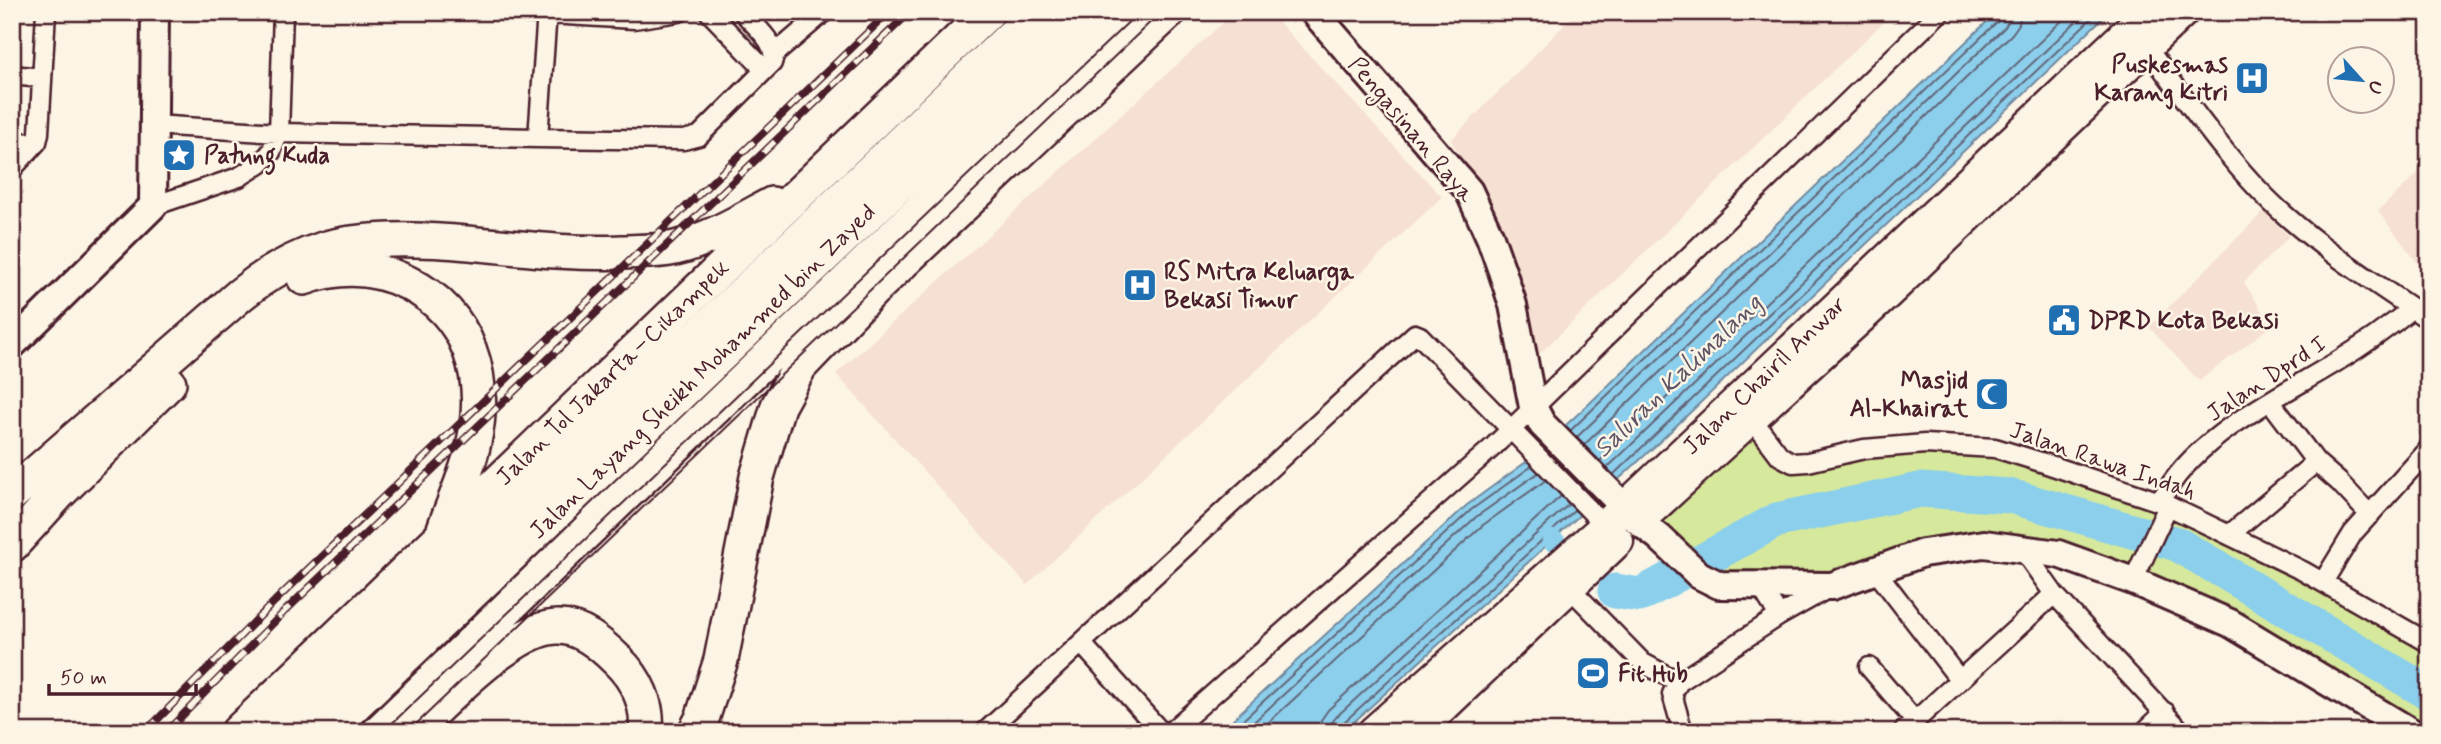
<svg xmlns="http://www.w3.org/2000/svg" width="2441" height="744" viewBox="0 0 2441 744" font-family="Mynerve,sans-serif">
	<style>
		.built { fill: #f6dfd3 }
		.green { fill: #d6e89c; stroke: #908464; stroke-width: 2 }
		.water { fill: #8bcfec; stroke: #71899f; stroke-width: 2 }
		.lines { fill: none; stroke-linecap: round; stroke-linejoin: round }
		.shore { stroke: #646578; stroke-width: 2 }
		.canal { stroke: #8bcfec; stroke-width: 21 }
		.river { stroke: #8bcfec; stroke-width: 35 }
		.street-casing { stroke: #4a1f2b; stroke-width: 23 }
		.secondary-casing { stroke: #4a1f2b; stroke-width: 32 }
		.primary-casing { stroke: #4a1f2b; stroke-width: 35 }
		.highway-casing { stroke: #4a1f2b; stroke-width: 38 }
		.street { stroke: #fcf5e5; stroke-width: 18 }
		.secondary { stroke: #fcf5e5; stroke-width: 26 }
		.primary { stroke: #fcf5e5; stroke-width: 30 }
		.highway { stroke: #fcf5e5; stroke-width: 33 }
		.tram { stroke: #4a1f2b; stroke-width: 2 }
		.rail-casing { stroke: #4a1f2b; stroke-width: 8 }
		.rail { stroke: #fcf5e5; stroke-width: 5; stroke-dasharray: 16; stroke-linecap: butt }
		.labels { text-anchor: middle; stroke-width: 5; stroke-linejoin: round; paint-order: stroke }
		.poi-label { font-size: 24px; font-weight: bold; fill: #4a1f2b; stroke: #fcf5e5; text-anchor: start }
		.street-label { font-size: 24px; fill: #4a1f2b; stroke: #fcf5e5 }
		.water-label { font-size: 26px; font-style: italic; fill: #5e5465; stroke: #fcf5e5 }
	</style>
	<rect width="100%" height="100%" fill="#fcf5e5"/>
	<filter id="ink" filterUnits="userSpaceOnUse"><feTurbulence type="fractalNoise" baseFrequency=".0143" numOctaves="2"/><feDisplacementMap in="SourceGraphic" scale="14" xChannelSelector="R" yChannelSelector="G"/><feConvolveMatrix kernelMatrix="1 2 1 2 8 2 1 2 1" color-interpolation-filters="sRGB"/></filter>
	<g filter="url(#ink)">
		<!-- built -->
		<path class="built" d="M1235,12h34l173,185 -415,388 -191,-211z
			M1577,12h317l-359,346 -28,-117 -56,-101z
			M2429,163v115l-51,-67z
			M2264,211l25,25 -45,46 27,44 -72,55 -50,-54z"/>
		<!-- green -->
		<path class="green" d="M1752,419l31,40 173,-14 184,50 289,148v89h-18l-181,-109 -207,-73 -147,21 -157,14 -81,-64z"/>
		<!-- water -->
		<path class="water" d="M1997,12h112l-455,435 -311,285h-124l248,-227 59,-43 66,-61z"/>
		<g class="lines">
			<!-- shore -->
			<path class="shore" d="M1570,431l429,-411 3,-8
				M1576,438l429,-411 4,-7 1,-8
				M1584,445l428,-411 7,-10 2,-12
				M1600,461l471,-449
				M1607,468l479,-456
				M1613,475l485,-463
				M1230,732l241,-222 61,-44
				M1243,732l233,-215 62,-44
				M1258,732l225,-207 63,-45
				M1320,732l1,-12 7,-10 233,-214
				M1330,732l1,-8 5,-7 233,-213
				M1339,732l3,-8 233,-214"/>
			<!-- canal -->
			<path class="canal" d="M1552,540l4,3"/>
			<!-- river -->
			<path class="river" d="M1615,591l25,4 137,-75 143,-30 90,6 167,48 252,149"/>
			<!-- street casing -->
			<g class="street-casing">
				<path id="street" d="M515,12l119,7 45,-7
					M709,12l56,58
					M2146,47c42,55 89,125 140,169 44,39 94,70 143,104
					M775,54l49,-42
					M12,75l29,3
					M153,125l126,8 259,5 9,-126
					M538,138l146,2 15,-4 73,-73c8,-19 -18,-37 -29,-51
					M12,143l25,-1
					M12,169l25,-27 2,-9 7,-121
					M153,206l86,-29 21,-13 11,-12 8,-19 4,-121
					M2270,401l46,61 23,20 31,33
					M1752,419l28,37 13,7 15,-1 56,-13 61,-5 70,4 49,15 116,39 38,18 105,51 126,72
					M2160,502c33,-65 114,-102 173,-138 28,-17 54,-35 79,-56
					M2229,535l87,-73
					M2023,550l31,44 128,138
					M1876,571l83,108
					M2133,581l35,-75
					M2323,582l30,-49 76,-84
					M1569,587l74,76 26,14h16
					M1761,587l18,29
					M1082,644l79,88
					M1869,667l46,54
					M985,732l430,-398 5,2 191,196
					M1170,732l324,-286 446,-434
					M1683,732l-11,-38 7,-12 100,-66 50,-28
					M1903,732l151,-138
					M2144,732l21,-20"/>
			</g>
			<!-- secondary casing -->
			<g class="secondary-casing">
				<path id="secondary" d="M1314,12l155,179 21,46 12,34 11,34 20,102 9,17 96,97 21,16 40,38 20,10 113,1 91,-33 61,-9 74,10 75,27 97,42 181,109
					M12,345l141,-139 2,-194"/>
			</g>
			<!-- primary casing -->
			<g class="primary-casing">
				<path id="primary" d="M1652,509l235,-215 296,-282
					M1373,732l232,-206 543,-514
					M1417,732l201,-191"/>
			</g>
			<!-- highway casing -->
			<g class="highway-casing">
				<path id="highway" d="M304,278c35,-13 70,-12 104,5 62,31 80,94 66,159 -6,29 -20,59 -30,87
					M12,494l228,-199c25,-20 52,-36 83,-46 22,-7 47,-8 69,-9 77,-2 153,16 230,12 17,-1 36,0 53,-4 34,-8 67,-28 97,-44
					M12,545l47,-52 110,-110
					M238,732l750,-720
					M284,732l753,-720
					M326,732l754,-720
					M379,732l747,-720
					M411,732c33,-30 101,-104 146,-105 23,-1 45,18 60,33 20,19 32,45 29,72
					M695,732l7,-13 19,-59 36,-183 21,-71 22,-40 72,-75 297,-279"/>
			</g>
			<!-- street -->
			<use href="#street" class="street"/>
			<!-- secondary -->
			<use href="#secondary" class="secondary"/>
			<!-- primary -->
			<use href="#primary" class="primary"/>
			<!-- highway -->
			<use href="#highway" class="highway"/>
			<!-- tram -->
			<path class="tram" d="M383,732l756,-720
				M408,732l753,-720"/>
			<!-- rail casing -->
			<g class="rail-casing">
				<path id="rail" d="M145,732l130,-131 614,-589
					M166,732l119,-121 625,-599"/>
			</g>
			<!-- rail -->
			<use href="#rail" class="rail"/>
		</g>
	</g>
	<!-- icons -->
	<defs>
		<g id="hospital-square" transform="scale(1.75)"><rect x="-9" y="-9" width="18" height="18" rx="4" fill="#1f6fb2" stroke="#fcf5e5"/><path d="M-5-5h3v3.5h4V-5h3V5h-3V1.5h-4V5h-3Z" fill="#fff"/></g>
		<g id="sight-square" transform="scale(1.75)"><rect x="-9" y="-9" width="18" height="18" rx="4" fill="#1f6fb2" stroke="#fcf5e5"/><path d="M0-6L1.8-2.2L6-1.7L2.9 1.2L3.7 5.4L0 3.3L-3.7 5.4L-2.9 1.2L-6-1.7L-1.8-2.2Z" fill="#fff"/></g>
		<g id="civic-square" transform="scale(1.75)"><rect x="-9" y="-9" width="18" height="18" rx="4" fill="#1f6fb2" stroke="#fcf5e5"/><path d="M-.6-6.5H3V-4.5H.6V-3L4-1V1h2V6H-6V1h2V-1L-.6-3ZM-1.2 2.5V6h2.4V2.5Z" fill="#fff"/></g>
		<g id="mosque-square" transform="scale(1.75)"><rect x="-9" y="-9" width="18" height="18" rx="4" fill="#1f6fb2" stroke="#fcf5e5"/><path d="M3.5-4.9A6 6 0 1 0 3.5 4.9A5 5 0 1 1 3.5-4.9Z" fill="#fff"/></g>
		<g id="stadium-square" transform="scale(1.75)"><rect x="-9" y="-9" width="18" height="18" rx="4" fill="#1f6fb2" stroke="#fcf5e5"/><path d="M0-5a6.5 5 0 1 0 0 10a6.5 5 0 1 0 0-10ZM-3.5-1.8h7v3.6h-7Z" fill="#fff"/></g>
	</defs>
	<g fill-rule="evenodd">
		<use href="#hospital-square" x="2252" y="78"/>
		<use href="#sight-square" x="179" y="155"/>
		<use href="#hospital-square" x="1140" y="285"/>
		<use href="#civic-square" x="2064" y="320"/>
		<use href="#mosque-square" x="1992" y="394"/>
		<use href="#stadium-square" x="1593" y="673"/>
	</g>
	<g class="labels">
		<!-- poi labels -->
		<g class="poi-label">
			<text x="2228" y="72" text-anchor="end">Puskesmas<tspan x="2228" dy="28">Karang Kitri</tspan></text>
			<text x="204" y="163">Patung Kuda</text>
			<text x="1164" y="279">RS Mitra Keluarga<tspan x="1164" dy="28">Bekasi Timur</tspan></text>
			<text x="2088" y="328">DPRD Kota Bekasi</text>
			<text x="1968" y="388" text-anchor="end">Masjid<tspan x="1968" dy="28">Al-Khairat</tspan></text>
			<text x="1618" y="681">Fit Hub</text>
		</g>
		<!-- street labels -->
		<g class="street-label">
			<text transform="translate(1412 129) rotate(50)" y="8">Pengasinan Raya</text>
			<text transform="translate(702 371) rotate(-44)" y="8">Jalan Layang Sheikh Mohammed bin Zayed</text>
			<text transform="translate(612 372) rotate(-44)" y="8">Jalan Tol Jakarta–Cikampek</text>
			<text transform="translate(1764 375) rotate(-44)" y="8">Jalan Chairil Anwar</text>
			<text transform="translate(2266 378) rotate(-33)" y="8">Jalan Dprd I</text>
			<text transform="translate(2103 460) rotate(19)" y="8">Jalan Rawa Indah</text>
		</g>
		<!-- water labels -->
		<g class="water-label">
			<text transform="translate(1677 375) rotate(-44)" y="9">Saluran Kalimalang</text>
		</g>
	</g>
	<!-- margin -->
	<rect width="2441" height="744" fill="none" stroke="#fcf5e5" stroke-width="42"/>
	<rect x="21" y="21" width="2399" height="702" fill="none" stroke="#4a1f2b" stroke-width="2.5" filter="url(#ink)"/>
	<!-- north arrow -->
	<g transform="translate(2361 80) rotate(117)"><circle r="33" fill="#fcf5e5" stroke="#b59f9b" stroke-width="2"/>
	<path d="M0-5L12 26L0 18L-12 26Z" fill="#1f6fb2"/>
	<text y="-10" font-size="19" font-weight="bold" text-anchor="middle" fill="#4a1f2b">U</text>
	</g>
	<!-- scale -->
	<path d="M49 684v10h147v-10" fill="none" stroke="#4a1f2b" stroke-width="3.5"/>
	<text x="60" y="684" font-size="21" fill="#4a1f2b" stroke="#fcf5e5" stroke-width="5" paint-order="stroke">50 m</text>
</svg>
